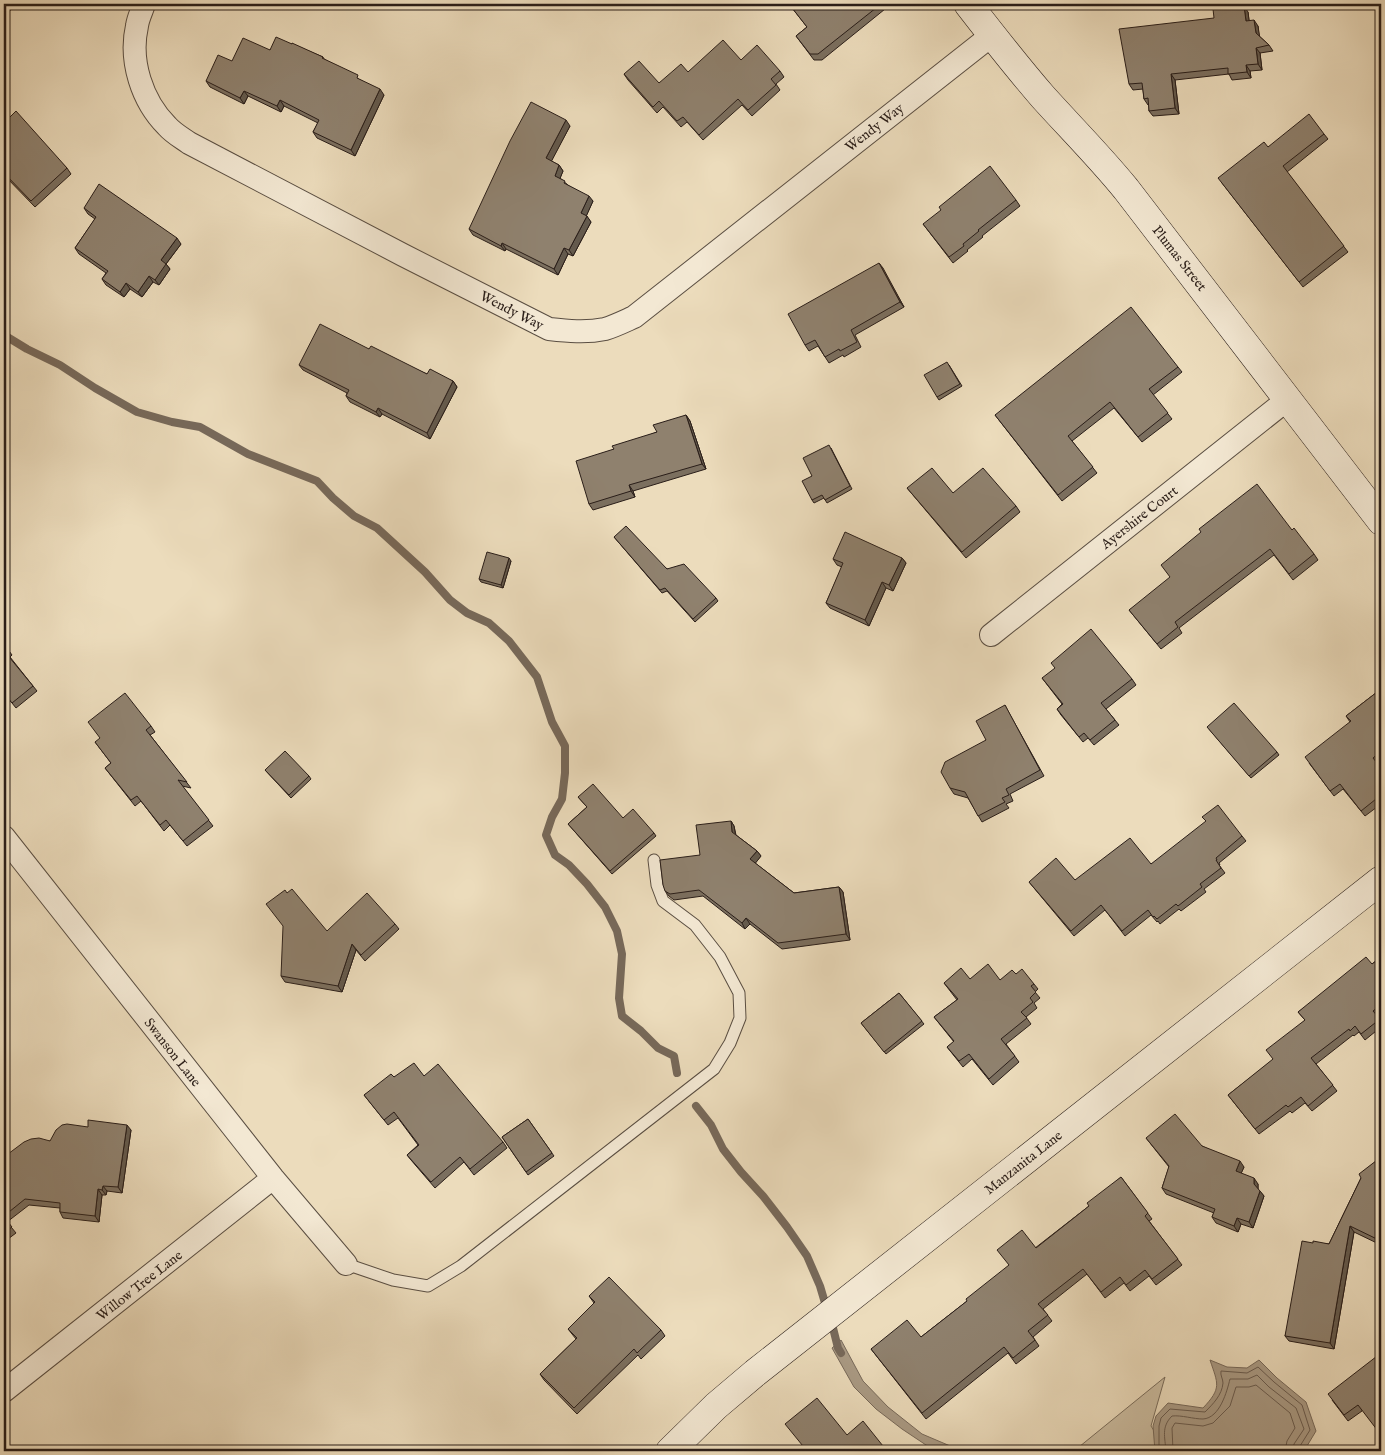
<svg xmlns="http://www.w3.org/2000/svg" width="1385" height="1455" viewBox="0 0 1385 1455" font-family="'IM FELL English',serif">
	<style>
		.green { fill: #cbbca0; stroke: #7a6d5c }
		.water { fill: #aa9b85; stroke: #77695a }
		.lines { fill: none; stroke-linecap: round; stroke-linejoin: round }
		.shore { stroke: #6a5c4f; stroke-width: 1 }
		.stream { stroke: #77695a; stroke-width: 8 }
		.lane-casing { stroke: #5a4e42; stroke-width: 13 }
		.street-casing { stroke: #5a4e42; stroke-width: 24 }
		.secondary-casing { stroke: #2a1e19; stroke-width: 29 }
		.lane { stroke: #f3e8d3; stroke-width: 11 }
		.street { stroke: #f3e8d3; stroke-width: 22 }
		.secondary { stroke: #f3e8d3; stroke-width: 28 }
		.wall { fill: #7b6f5f; stroke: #2a1e19 }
		.shaded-wall { fill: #645a4d; stroke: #2a1e19 }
		.building { fill: #8f816e; stroke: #2a1e19 }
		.labels { text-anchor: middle; stroke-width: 4; stroke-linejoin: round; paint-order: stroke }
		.street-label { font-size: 14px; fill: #2a1e19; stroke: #f3e8d3 }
	</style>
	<rect width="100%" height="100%" fill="#ecdcbc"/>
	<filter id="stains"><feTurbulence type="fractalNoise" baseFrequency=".004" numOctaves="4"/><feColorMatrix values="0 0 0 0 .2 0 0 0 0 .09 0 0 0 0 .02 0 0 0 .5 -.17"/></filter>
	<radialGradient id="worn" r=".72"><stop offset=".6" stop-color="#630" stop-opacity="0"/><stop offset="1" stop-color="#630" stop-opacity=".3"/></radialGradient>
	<!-- green -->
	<path class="green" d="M1165,1377l-14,49 16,25h-93z"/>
	<!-- water -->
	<path class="water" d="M841,1340l22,41 25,26 34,27 40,17h-27l-33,-22 -26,-20 -22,-22 -22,-39z
		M1210,1360l17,7 20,1 12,-8 18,18 29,24 10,29 -12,20h-149l-2,-25 3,-10 12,-13 35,5c19,-20 15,-24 7,-48z"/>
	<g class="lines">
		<!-- shore -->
		<path class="shore" d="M1159,1451v-25l2,-8 9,-9 35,3c8,-8 17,-17 18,-29 0,-4 -3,-8 -2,-12l26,2 11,-6 16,15 28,23 8,25 -10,16 -1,5
			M1166,1451c-1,-14 -5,-24 6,-35 10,-1 21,3 31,3 17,-1 24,-28 27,-40h18l9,-4 12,12 27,21 8,21 -10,15 -1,7
			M1173,1451l-1,-23 3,-5 28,3 10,-3 17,-17 6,-19h13l7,-2 34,28 5,15 -8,13 -2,10"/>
		<!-- stream -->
		<path class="stream" d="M4,335l23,14 33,16 35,23 42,24 35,10 28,5 48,27 69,27 16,17 21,18 23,12 48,44 25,28 17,13 22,10 20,18 28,36 15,45 13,24v27l-3,26 -10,18 -6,18 9,20 14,10 18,19 18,23 12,24 5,23 -3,44 3,18 19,15 17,17 16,8 3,17
			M696,1106l15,19 12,24 18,23 22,24 24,31 20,29 13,30 8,27 4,11 6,24 3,5"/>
		<!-- lane casing -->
		<g class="lane-casing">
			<path id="lane" d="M346,1264l47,16 35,6 33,-20 253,-197 16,-26 10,-25 -1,-25 -19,-36 -25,-32 -32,-24 -6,-16 -3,-25"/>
		</g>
		<!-- street casing -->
		<g class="street-casing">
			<path id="street" d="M144,4c-2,7 -6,14 -7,22 -8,35 5,75 30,100 6,7 15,12 22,17l214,112 146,74c18,2 37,4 56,0 10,-3 20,-8 29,-12l358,-282
				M991,635l297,-236
				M4,837l269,341 73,86
				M4,1391l269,-213"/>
		</g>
		<!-- secondary casing -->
		<g class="secondary-casing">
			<path id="secondary" d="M968,4c24,31 49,63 75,93 28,31 57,60 83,92l255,332
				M670,1451l46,-45 39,-33 626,-493"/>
		</g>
		<!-- lane -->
		<use href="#lane" class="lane"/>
		<!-- street -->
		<use href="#street" class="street"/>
		<!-- secondary -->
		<use href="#secondary" class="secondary"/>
	</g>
	<!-- wall -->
	<path class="wall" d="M4,4h6l1,6h-7z
		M789,4h100l1,1 -68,55h-8l-18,-24 11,-9z
		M1248,12l1,9 9,5 1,10 10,9 4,6 -13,2 2,17 -12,1 1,7 -19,2 -3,-6 -54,6 4,34 -26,2 -4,-5v-7l-1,1 -4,-6 -1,-10 -10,1 -4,-6z
		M292,44l31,13 1,2 38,22 22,14 -29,61 -38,-18 -4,-6 5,-9 -34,-17 -3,6 -33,-16 -4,8 -34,-17 -4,-6 64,-31z
		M741,60l39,11 4,6 -8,7 4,6 -28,26 -10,-11 -39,35 -16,-18 -6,5 -18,-20 -6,6 -29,-33 -4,-6 35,9 29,-11z
		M4,112l5,6 58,50 4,6 -36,33 -31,-32z
		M570,126l-19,35 8,4 4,6 -3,7 9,8 24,15 -7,15 5,6 -18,34 -5,-2 -10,21 -52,-26 -1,2 -32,-16 -4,-6z
		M1324,134l4,5 -41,33 61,80 -45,35 -81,-104 46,-36z
		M1016,200l4,6 -38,30 1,1 -16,13 1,1 -15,12 -30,-39z
		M84,208l97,36 -15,20 4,5 -11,16 -6,-3 -11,15 -12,-8 -6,8 -18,-12 -4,-6 4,-6 -27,-19 -4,-6 20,-29 -7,-5z
		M879,263l25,44 -49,28 6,12 -17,10 -1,-2 -14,8 -11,-17 -9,5 -4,-6z
		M369,349l58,25 26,7 4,6 -27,52 -48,-25 -2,3 -30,-15 -4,-6 1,-3 -44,-23 -4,-5z
		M949,365l13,21 -23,14 -2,-3z
		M1178,367l4,5 -29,23 19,24 -30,23 -28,-34 -42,33 25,32 -35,28 -67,-86z
		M686,415l4,6 16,48 -73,22 2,6 -42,13 -4,-6 25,-55 43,-17z
		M831,448l21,41 -25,14 -3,-5 -10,5 -2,-3v-24z
		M907,488l46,5 63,13 4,6 -54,46z
		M1292,530l22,24 4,6 -25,20 -19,-25 -95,73 3,5 -21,16 -32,-39z
		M614,537l102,61 2,3 -23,21 -28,-31 -5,2z
		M902,558l4,5 -13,28 -7,-3 -17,38 -39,-18 -4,-5 16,-36 -5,-2 -4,-6z
		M511,561l-8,27 -22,-6 -2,-3z
		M4,644l8,11 -2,2 27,34 -21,17 -12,-15z
		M1042,678l90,1 4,6 -30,24 13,16 -25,20 -6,-7 -5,4 -22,-27 -4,-6 5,-5z
		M1381,689v71l-4,3 4,5v36l-16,12 -22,-27 -9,7 -25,-33 41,-41 -4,-6z
		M1005,705l3,6 36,65 -34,18 3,7 -7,3 3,4 -27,14 -14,-24 -14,-4 -4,-6 36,-48z
		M151,726l4,6 -5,3 41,53 -9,-2 31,40 -26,20 -17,-21 -6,6 -23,-30 -6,5 -30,-38 6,-5 -16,-21z
		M1209,729l68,23 2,3 -28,23z
		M265,770l44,6 2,3 -20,19z
		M578,797l76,36 2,3 -44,38 -44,-50 19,-17z
		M731,821l3,5 2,9 21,16 4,5 -6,7 39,30 45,-6 4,5 7,48 -68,9 -32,-25 -5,5 -42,-33 -29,4 -5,-4 -4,-5 35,-36z
		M1242,836l4,5 -27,22 1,2h-1l6,8 -21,16 2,3 -25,19 -2,-2 -19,15 -2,-3 -1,1 -6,-7 -26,21 -20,-26 -31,26 -45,-54 46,-2 76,-16z
		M395,924l4,5 -34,32 -9,-11 -14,42 -57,-10 -4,-6 46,-45z
		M1381,957v57l-3,3 3,4v6l-16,13 -6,-8 -5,4 -1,-1 -37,29 21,27 -25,20 -7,-8 -13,10 -2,-2 -31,23 -31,-39 45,-35 32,-40 -7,-8 74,-48z
		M1016,974l18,10 4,5 -3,3 5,6 -6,5 3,5 -11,9 5,7 -25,20 13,18 -26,23 -21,-26 -9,8 -16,-20 7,-5 -20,-25 23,-17 -13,-17 26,-4 30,1z
		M899,993l25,31 -38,30 -25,-31z
		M424,1076l79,66 4,6 -33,27 -10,-13 -29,26 -24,-28 -4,-5 11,-10 -20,-27 -10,7 -24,-30 30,-18z
		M528,1119l26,37 -26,19 -26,-38z
		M131,1130l-9,63 -15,-2 -1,4h-4l-3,27 -36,-4 -3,-6v-4l-31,-3 -22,17 9,11 -12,9v-85l46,-16z
		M1146,1138l56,8 42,21 -3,6 17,11v5l6,7 -11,32 -12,-4 -3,8 -22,-9 -4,-6 2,-4 -48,-19 -4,-6 7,-21z
		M1381,1157v88l-27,-13 -20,117 -45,-8 -4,-5 28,-93 16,1 32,-66z
		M1121,1177l31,42 -3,2 33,44 -26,20 -7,-9 -19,15 -6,-8 -19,15 -18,-24 -44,35 9,12 -19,16 6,9 -23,18 -8,-11 -82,66 -55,-70 50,-12 168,-131z
		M589,1296l72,34 4,6 -24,23 -3,-4 -61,59 -33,-34 -4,-6 36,-35 -8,-10 26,-26z
		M1381,1353l-19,58 -14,10 -16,-21z"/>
	<!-- shaded-wall -->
	<path class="shaded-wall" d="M7,4h3l1,6z
		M1244,6l4,6 2,15 -4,-6z
		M1254,20l4,6 2,13 -4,-6z
		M1256,48l4,5 2,17 -4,-6z
		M1246,65l4,6 1,7 -4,-6z
		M1171,74l4,6 4,34 -4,-6z
		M380,89l4,6 -29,61 -4,-6z
		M244,91l4,5 -4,8 -4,-6z
		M280,100l4,6 -3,6 -4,-6z
		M566,120l4,6 -20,38 -4,-6z
		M559,165l4,6 -4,10 -4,-5z
		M589,196l4,5 -8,18 -4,-6z
		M587,216l4,6 -18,34 -4,-6z
		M177,238l4,6 -15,20 4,5 -11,16 -4,-5 6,-20z
		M502,243l4,6 -1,2 -4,-5z
		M564,248l4,6 -10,21 -4,-6z
		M879,263l4,5 21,39 -4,-5z
		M149,276l4,6 -11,15 -4,-5z
		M126,283l4,6 -6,8 -4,-5z
		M453,381l4,6 -27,52 -3,-6z
		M378,408l4,6 -2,3 -4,-5z
		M686,415l4,6 16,48 -4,-5z
		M629,485l4,6 2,6 -4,-6z
		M509,558l2,3 -8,27 -2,-3z
		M902,558l4,5 -13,28 -4,-6z
		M882,582l4,6 -17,38 -4,-6z
		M731,821l3,5 2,12 -4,-6z
		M757,851l4,5 -7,9 -4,-6z
		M839,887l4,5 7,48 -4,-6z
		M746,918l4,6 -5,5 -3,-6z
		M352,944l4,6 -14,42 -4,-6z
		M127,1125l4,5 -9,63 -4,-6z
		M1240,1161l4,6 -4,9 -4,-5z
		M1254,1178l4,6v6l-4,-6z
		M103,1186l4,5 -1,4 -4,-5z
		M98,1189l4,6 -3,27 -4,-6z
		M1260,1191l4,5 -11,32 -4,-6z
		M1237,1218l4,6 -3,8 -4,-6z
		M1350,1226l4,6 -20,117 -4,-6z"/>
	<!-- building -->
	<path class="building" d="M789,4h92l-63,50h-8l-14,-18 11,-9z
		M1244,6l2,15 8,-1 2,13 13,12 -13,3 2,16 -12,1 1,7 -19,2v-6l-57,6 4,34 -26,3 -1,-13 -4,1 -2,-16 -13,1 -10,-55 95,-11 -1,-9z
		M276,37l16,7v-1l31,14 -1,1 36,17 -1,3 23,11 -29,61 -38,-18 6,-12 -39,-20 -3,6 -33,-15 -4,7 -34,-17 12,-26 14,6 11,-23 27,12z
		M723,40l18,20 16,-15 23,26 -9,8 5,6 -28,25 -10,-11 -39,36 -16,-18 -6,4 -18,-20 -6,6 -29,-33 15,-13 20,22 22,-19 7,8z
		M531,102l35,18 -20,38 13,7 -4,11 10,5 -1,2 25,13 -8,17 6,3 -18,34 -5,-2 -10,21 -52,-26 -1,3 -32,-17 41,-88z
		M16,111l51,57 -36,33 -27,-28v-61l5,6z
		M1309,114l15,20 -41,32 61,80 -45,36 -81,-104 46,-36 4,5z
		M990,166l26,34 -38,30 1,1 -16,13 1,2 -15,11 -26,-33 18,-14 -2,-3z
		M99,184l78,54 -16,22 5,4 -11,16 -6,-4 -11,16 -12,-9 -6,9 -18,-13 6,-8 -33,-23 21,-31 -12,-9z
		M879,263l21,39 -49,28 6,12 -17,9 -1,-2 -14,8 -10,-17 -10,5 -17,-31z
		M1131,307l47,60 -29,22 19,24 -30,24 -28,-35 -42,34 25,31 -35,28 -63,-80z
		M320,324l49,25 2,-3 56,28 3,-5 23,12 -26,52 -49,-25 -2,4 -30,-16 3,-6 -50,-25z
		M947,362l13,22 -23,13 -13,-22z
		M686,415l16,49 -73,21 2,6 -42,13 -13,-43 38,-12 -2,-3 45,-14 -4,-7z
		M829,445l21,41 -25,14 -3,-5 -10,5 -10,-19 10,-5 -9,-18z
		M932,468l21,25 30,-25 33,38 -54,46 -55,-64z
		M1257,484l35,46 2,-2 20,26 -25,20 -19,-25 -95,73 3,5 -21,17 -28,-34 41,-33 -9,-12 40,-33 -2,-3z
		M626,526l41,43 17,-5 32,34 -23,21 -28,-31 -5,2 -46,-53z
		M845,532l57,26 -13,27 -7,-3 -17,38 -39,-17 17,-40 -10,-4z
		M487,552l22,6 -8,27 -22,-6z
		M1091,629l41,50 -31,24 14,17 -25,20 -6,-7 -5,4 -22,-28 6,-5 -21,-26 13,-10 -4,-5z
		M4,644l4,6 -3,2 28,34 -21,17 -8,-10z
		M1381,689v62l-8,7 8,10v27l-20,16 -21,-27 -10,7 -25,-34 46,-36 -5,-5z
		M125,693l26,33 -5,4 41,52 -9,-2 31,40 -26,21 -17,-21 -6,5 -23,-29 -6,4 -26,-32 6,-5 -16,-21 5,-4 -12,-16z
		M1234,703l43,49 -28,24 -42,-49z
		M1005,705l35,65 -34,19 3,6 -7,3 3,4 -27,14 -13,-24 -15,-4 -9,-16 4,-10 41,-22 -10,-19z
		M285,751l24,25 -20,19 -24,-25z
		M593,784l30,34 10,-9 21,24 -44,38 -42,-47 19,-17 -9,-10z
		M1218,805l24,31 -26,22 1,2h-1l5,8 -21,16 2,3 -24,19 -2,-2 -19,15 -3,-3 -1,1 -5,-7 -26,21 -21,-26 -30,26 -42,-49 27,-24 19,22 55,-42 21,26 55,-43 -4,-4z
		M731,821l1,11 25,19 -7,8 44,34 45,-6 7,47 -68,9 -32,-25 -4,5 -43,-33 -29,4 -5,-3 -2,-6 -3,-25 40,-5 -4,-30z
		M292,889l35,42 40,-38 28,31 -34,31 -9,-11 -14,42 -57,-10 2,-50 -17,-22 19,-14 2,3z
		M1366,957l6,7 9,-7v30l-4,3 4,6v9l-8,6 7,8 -19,15 -6,-8 -5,5 -1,-2 -38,29 22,27 -25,21 -7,-9 -13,10 -2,-2 -31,24 -27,-34 45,-36 -7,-9 39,-30 -7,-8z
		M988,964l12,16 12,-10 4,4 6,-5 12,15 -3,2 5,6 -6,6 3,4 -12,10 6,6 -26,21 14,17 -26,23 -20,-25 -10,7 -12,-14 7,-6 -20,-24 24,-18 -14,-16 17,-15 9,11z
		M899,993l23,28 -38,31 -23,-29z
		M414,1063l10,13 14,-12 65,78 -33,27 -10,-12 -29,25 -24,-27 12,-10 -25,-33 -10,8 -20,-25 27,-21 3,3z
		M1175,1114l27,32 38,15 -4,10 18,7v6l6,7 -11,31 -12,-4 -3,8 -22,-9 3,-8 -53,-21 7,-22 -23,-28z
		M528,1119l24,34 -26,19 -24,-35z
		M88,1120l39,5 -9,62 -15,-1 -1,4 -4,-1 -3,27 -35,-4v-9l-35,-4 -21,17v-59l20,-15 7,-3 8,-1 11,3 6,-11 6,-5 5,-1 21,3z
		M1381,1157v84l-31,-15 -20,117 -45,-7 17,-95 11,2v-2l16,3 32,-66 -2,-4z
		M1121,1177l27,36 -3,3 33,43 -26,20 -7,-9 -19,15 -6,-8 -19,15 -18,-23 -45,35 10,11 -20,16 7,9 -22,18 -9,-11 -82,66 -51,-64 36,-29 14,17 46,-36 -1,-2 43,-34 -12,-15 25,-20 14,18 53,-42 -2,-3z
		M4,1217l8,10 -8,6z
		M609,1277l52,53 -24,23 -3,-4 -60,59 -34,-34 37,-36 -9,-9 27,-27 -6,-6z
		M1381,1353v82l-23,-30 -14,10 -16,-21z
		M817,1398l30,37 16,-14 24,30h-80l-22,-27z"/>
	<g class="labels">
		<!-- street labels -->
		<g class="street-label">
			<text transform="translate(874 127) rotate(-38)" y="5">Wendy Way</text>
			<text transform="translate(1180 258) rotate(52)" y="5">Plumas Street</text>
			<text transform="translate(512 310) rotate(27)" y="5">Wendy Way</text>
			<text transform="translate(1139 517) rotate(-38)" y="5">Ayershire Court</text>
			<text transform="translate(173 1052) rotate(52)" y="5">Swanson Lane</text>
			<text transform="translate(1023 1162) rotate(-38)" y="5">Manzanita Lane</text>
			<text transform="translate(139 1285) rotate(-38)" y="5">Willow Tree Lane</text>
		</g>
	</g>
	<!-- margin -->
	<rect width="1385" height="1455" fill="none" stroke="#ecdcbc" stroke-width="20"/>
	<rect x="5" y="5" width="1375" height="1445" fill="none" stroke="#2a1e19" stroke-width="2.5"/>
	<rect x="10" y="10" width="1365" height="1435" fill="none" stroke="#2a1e19"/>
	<rect width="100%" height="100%" filter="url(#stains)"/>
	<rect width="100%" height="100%" fill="url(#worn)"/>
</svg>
